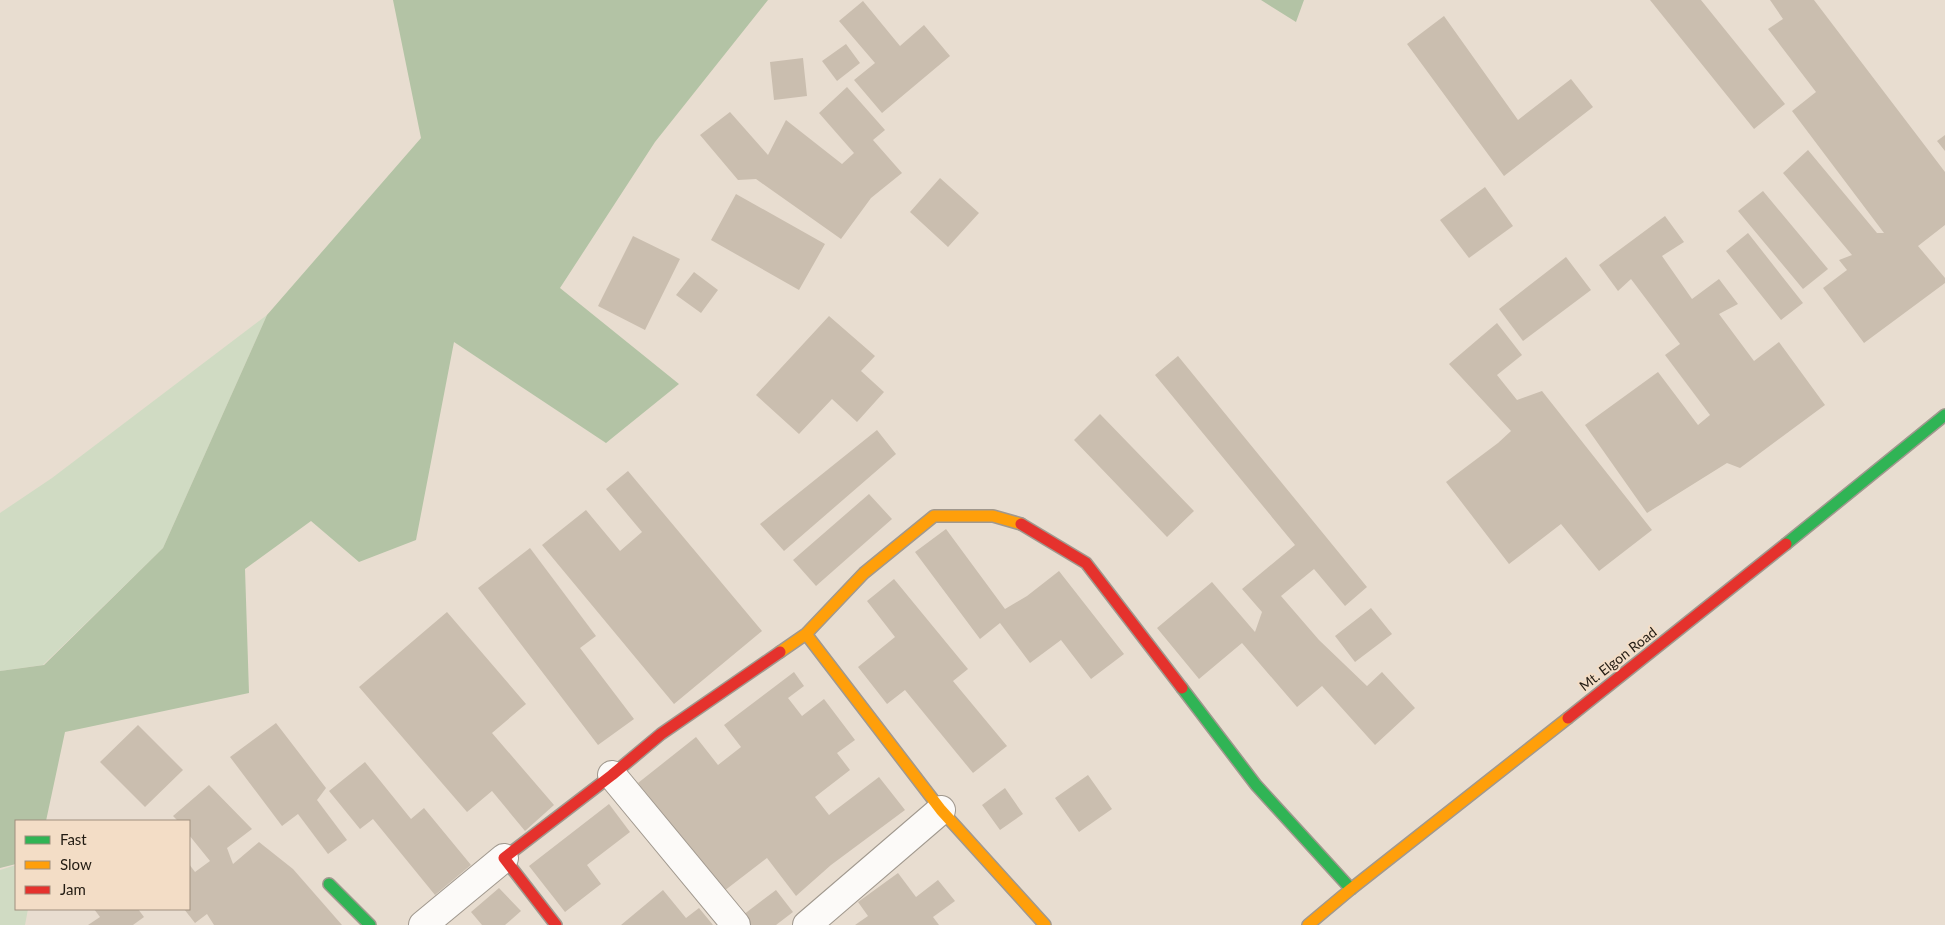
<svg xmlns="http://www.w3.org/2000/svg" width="1945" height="925" viewBox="0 0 1945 925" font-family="Lato,sans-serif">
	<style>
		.green { fill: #d0dbc3 }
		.forest { fill: #b3c3a5 }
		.building { fill: #cabeaf }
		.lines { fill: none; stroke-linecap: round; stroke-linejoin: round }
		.street-casing { stroke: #a0988e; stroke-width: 30 }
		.fast-casing { stroke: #a0988e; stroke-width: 14 }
		.slow-casing { stroke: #a0988e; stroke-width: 14 }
		.jam-casing { stroke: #a0988e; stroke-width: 14 }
		.street { stroke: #fcfaf8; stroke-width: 28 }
		.fast { stroke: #30b455; stroke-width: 11 }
		.slow { stroke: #ff9f0a; stroke-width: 11 }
		.jam { stroke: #e5322d; stroke-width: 11 }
		.labels { text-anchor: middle; stroke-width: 4; stroke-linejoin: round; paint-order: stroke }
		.street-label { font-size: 14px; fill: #221b12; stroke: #f3ddc6 }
	</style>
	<rect width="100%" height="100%" fill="#e8ddd0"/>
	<!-- green -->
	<path class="green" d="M267,315l-104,233 -120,117 -43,6v-158l52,-35z
		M16,865v44h12l-3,16h-25v-55z"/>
	<!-- forest -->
	<path class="forest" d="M393,0h375l-113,142 -95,146 119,96 -73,59 -152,-101 -38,198 -57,22 -48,-41 -66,48 4,124 -184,39 -19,89h-30v43l-16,4v-197l44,-6 119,-117 104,-233 154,-177z
		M1261,0h43l-8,22z"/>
	<!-- building -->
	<path class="building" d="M1650,0h51l84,104 -31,25z
		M1770,0h44l131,172v53l-27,21 27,32v5l-81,60 -41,-55 24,-18 -8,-10 13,-5 -69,-82 25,-23 69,83h7l-92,-122 24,-19 -48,-63 15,-10z
		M863,1l37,45 24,-21 26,31 -68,57 -28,-33 21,-17 -36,-42z
		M1444,16l74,104 53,-41 22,28 -89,69 -97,-132z
		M846,44l14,19 -23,18 -15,-20z
		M803,58l4,38 -33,4 -4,-38z
		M847,87l38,43 -12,10 29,33 -31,25 -30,41 -85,-60 -18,1 -38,-45 30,-23 38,43 18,-35 56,44 12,-11 -35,-40z
		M1945,135v16l-8,-10z
		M940,178l39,35 -31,34 -38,-35z
		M1485,187l28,39 -44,32 -29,-38z
		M1763,191l65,78 -25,20 -65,-78z
		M736,194l89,50 -26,46 -88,-50z
		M1665,216l19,26 -22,14 30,43 27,-20 19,25 -19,10 35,47 25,-19 46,63 -85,63 -13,-5 -80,50 -62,-88 73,-53 40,53 12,-10 -45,-60 15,-11 -49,-65 -13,12 -19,-26z
		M1748,233l55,70 -22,17 -55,-69z
		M633,236l47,23 -35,71 -47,-24z
		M1566,257l25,33 -68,51 -24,-32z
		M694,272l24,18 -17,23 -25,-18z
		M829,316l46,40 -14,15 23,21 -27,30 -25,-23 -33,35 -43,-39z
		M1497,323l25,32 -25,20 20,25 25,-9 110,139 -53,41 -38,-47 -52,40 -63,-82 52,-39 13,-12 -62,-67z
		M1178,356l189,231 -22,19 -31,-37 -33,27 38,44 48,46 15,-14 33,36 -40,37 -53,-59 -25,21 -55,-64 -43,36 -42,-51 55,-46 43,50 7,-20 -20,-23 53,-44 -140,-170z
		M1100,414l94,97 -27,26 -93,-97z
		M877,430l19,24 -112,97 -24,-27z
		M628,471l134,160 -88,73 -132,-159 44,-35 34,41 22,-19 -36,-43z
		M869,494l23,25 -76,67 -23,-26z
		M946,529l59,80 22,-13 32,-25 65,83 -33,25 -30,-39 -31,23 -30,-40 -20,16 -65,-87z
		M530,548l66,88 -16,12 54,71 -36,26 -120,-157z
		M894,579l74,90 -15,12 54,65 -34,27 -68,-83 -18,14 -29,-37 37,-30 -28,-36z
		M1371,608l21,26 -37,28 -20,-26z
		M447,612l79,92 -34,29 62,72 -29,26 -33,-40 -25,21 -108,-125z
		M794,672l10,14 -16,12 14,18 22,-17 31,41 -18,13 13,17 -35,27 14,18 50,-38 26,33 -74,55 -35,31 -29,-38 -43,33 -86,-108 58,-46 22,28 23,-18 -17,-22z
		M276,723l50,65 -9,12 30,40 -19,14 -30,-40 -16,12 -52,-69z
		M138,725l45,45 -38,37 -45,-45z
		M365,762l46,57 13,-11 47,57 -36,30 -62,-76 -13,10 -31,-38z
		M1088,775l24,34 -33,23 -24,-34z
		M209,785l43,44 -25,19 6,16 26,-22 34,27 49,56h-128l-7,-11 -12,9 -11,-14h5v-45l6,8 15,-11 -21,-26v-14h-11l-5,-5z
		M1005,788l18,26 -23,16 -18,-25z
		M609,804l21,28 -43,33 14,19 -36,28 -36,-46z
		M898,873l18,24 22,-17 17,21 -22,16 6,8h-84l13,-9 -10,-14z
		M499,888l22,23 -16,14h-23l-11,-13z
		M663,890l23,28 13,-10 14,17h-92z
		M776,890l17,22 -17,13h-25l-8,-10z
		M94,909h44l6,8 -11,8h-45l12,-8z"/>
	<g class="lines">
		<!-- street casing -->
		<g class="street-casing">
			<path id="street" d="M612,775l124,150
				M423,925l81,-67
				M807,925l134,-115"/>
		</g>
		<!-- fast casing -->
		<g class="fast-casing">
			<path id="fast" d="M1786,544l159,-129
				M1182,688l74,97 95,104
				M329,884l41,41"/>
		</g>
		<!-- slow casing -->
		<g class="slow-casing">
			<path id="slow" d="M806,634l135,176 104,115
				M780,652l26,-18 58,-61 70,-57h59l28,8
				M1308,925l43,-36 217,-171"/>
		</g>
		<!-- jam casing -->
		<g class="jam-casing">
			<path id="jam" d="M1021,524l65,39 96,125
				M1568,718l218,-174
				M556,925l-52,-67 108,-83 49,-41 119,-82"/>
		</g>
		<!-- street -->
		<use href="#street" class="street"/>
		<!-- fast -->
		<use href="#fast" class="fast"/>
		<!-- slow -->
		<use href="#slow" class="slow"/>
		<!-- jam -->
		<use href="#jam" class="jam"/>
	</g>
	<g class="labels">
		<!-- street labels -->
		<g class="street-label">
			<text transform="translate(1618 659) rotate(-38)" y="5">Mt. Elgon Road</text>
		</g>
	</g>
	<!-- legend -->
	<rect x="15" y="820" width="175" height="90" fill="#f3ddc6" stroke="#9f8f7e"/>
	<rect x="25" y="836" width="25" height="8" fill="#30b455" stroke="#9f8f7e"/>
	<text x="60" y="845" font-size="15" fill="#221b12">Fast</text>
	<rect x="25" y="861" width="25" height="8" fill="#ff9f0a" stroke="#9f8f7e"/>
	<text x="60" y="870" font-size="15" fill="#221b12">Slow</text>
	<rect x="25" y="886" width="25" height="8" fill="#e5322d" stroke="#9f8f7e"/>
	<text x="60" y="895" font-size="15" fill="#221b12">Jam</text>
</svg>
